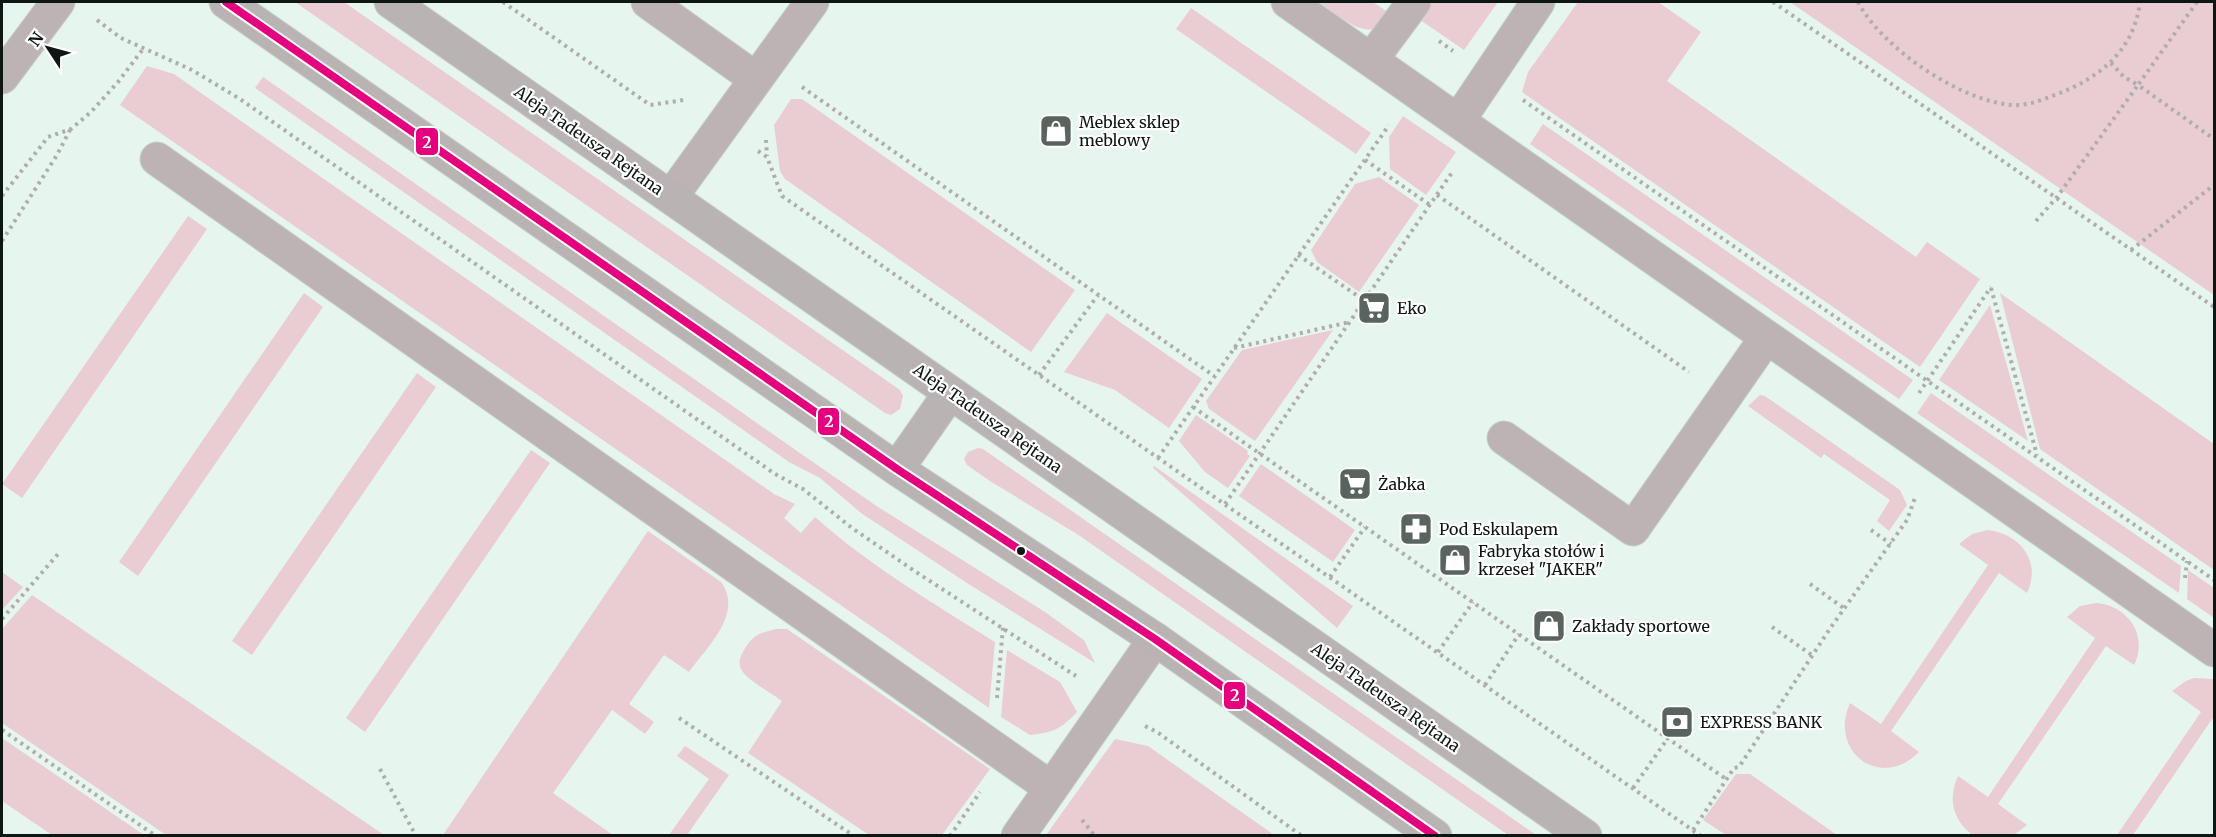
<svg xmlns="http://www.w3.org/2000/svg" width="2216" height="837" viewBox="0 0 2216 837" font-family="Merriweather,serif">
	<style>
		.green { fill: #eaccd3 }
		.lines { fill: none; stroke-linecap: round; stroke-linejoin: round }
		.minor-casing { stroke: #c5d0cb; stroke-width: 35 }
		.major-casing { stroke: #c5d0cb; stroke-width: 35 }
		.path { stroke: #b0adad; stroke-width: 4; stroke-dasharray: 3 4.5; stroke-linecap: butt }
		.minor { stroke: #bdb2b4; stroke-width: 33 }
		.major { stroke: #bab3b4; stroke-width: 33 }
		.bus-1-casing { stroke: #fff; stroke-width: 12 }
		.bus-1 { stroke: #e5007d; stroke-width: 8 }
		.bus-dot { fill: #0d1612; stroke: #fff; stroke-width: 2 }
		.labels { text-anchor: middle; stroke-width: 4.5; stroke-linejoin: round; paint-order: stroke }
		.poi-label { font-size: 16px; fill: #0d1612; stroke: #fff; text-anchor: start }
		.street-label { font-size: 16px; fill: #0d1612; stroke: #fff }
		.line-badge { stroke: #fff; stroke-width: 2 }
		.badge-label { font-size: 16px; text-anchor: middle; font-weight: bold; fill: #fff }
	</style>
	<rect width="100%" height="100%" fill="#e6f6ee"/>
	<!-- green -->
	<path class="green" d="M295,2h49l556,388 3,6 -3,13 -9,6 -6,-2z
		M1319,2h54l16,11c-4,4 -8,11 -12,14 -15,11 -46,-17 -58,-25z
		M1394,2h104l-34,48z
		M1578,2h80l43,30 -34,49 249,176 11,-15 53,37 -60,88 -398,-275 6,-20z
		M1790,2h424v293z
		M1191,8l180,125 -15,21 -180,-125z
		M147,66l27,8 600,420 21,10 -11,14 17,15 14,-16c55,49 118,86 180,125l-6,66 -869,-603z
		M263,77l534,374 78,54 170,107 29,21 10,7 11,23 -128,-80 -106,-70 -41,-35 -31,-16 -534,-374z
		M791,99h11l273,191 -44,62 -246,-173 -5,-8 -6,-46z
		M1403,116l53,36 -30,43 -36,-26 -1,-32z
		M1543,124l370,256 -14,19 -369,-255z
		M1379,177l40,28 -60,87 -42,-30 -6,-12 44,-66z
		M188,216l19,13 -185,269 -20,-14z
		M304,293l19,14 -185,269 -19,-14z
		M2000,293l214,151v126l-174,-121z
		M1990,305l38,136 -89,-61z
		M1107,313l95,66 -33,49 -54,-38 -51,-18z
		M1333,330l-78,111 -46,-32 -3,-8 36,-51z
		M417,373l19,14 -184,268 -20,-14z
		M1931,393l250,173 -2,27 -262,-180z
		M1760,395l5,1 135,94 7,15 -18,26 -12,-10 13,-21 -66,-46 -3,4 -73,-52z
		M1196,415l52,36 -1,3 3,2 -22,32 -23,-16 -26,-31z
		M978,448l5,1 553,386h-28l-428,-299 -90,-55 -23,-16 -3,-6 4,-7z
		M531,450l19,13 -185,269 -19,-14z
		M1261,464l94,66 -22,32 -94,-66z
		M1154,466l199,140 -16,22 -184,-160z
		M1988,530c32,4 54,31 39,63l-28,-20 -108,158 28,21c-38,39 -91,0 -69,-49l31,21 107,-159 -29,-21 13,-10z
		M648,531l73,51c23,31 -14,65 -32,90l-25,-17 -35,49 25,18 -9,12 -33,-24 -59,83 60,42h-170z
		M2188,570l26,18v30l-27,-19z
		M2,572l21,15 -21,23z
		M32,595l352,240h-218l-164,-112v-94z
		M2096,603c31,2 53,32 38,62l-28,-19 -108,158 29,21 -13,10 -43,-1c-19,-16 -23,-36 -13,-58l30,21 107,-159 -28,-21 13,-11z
		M776,629h11l203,140 -48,66h-73l-121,-82 34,-52c-10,-8 -36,-21 -41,-32 -3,-6 -1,-12 2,-17 8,-16 16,-19 33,-23z
		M1007,650l53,32 17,30c-17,18 -23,20 -47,23l-29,-18z
		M2194,678l20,1v41l-2,-1 -79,116h-16l84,-123 -29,-21 14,-10z
		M2,738l142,97h-92l-50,-34z
		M1115,739l33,7 126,89h-228z
		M685,746l44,29 -42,60h-18l40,-56 -32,-23z
		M1736,774h14l87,61h-111l-23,-15z"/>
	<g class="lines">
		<!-- minor casing -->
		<g class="minor-casing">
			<path id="minor" d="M648,2l108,77
				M1288,2l926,648
				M1371,60l43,-58
				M2,77l56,-75
				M1458,121l80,-119
				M157,159l894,629
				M671,197l141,-195
				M1504,438l129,91 133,-191
				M1018,836l137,-197"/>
		</g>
		<!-- major casing -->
		<g class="major-casing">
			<path id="major" d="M226,2l671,467 258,170 280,197
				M391,2l1194,834
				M897,469l53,-76"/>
		</g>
		<!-- path -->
		<path class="path" d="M503,2l147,103 34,-5 3,2
			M1773,2l441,305
			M1858,2c24,46 102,99 154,103 14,1 27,-4 40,-9 45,-16 82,-44 88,-94
			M2197,2l-59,83 76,54
			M97,20l24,18 71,32 48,29 535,375 28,15 49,39 64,44 160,104
			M1439,41l14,10
			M802,87l412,289
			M1523,100l691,480
			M766,140l1,16
			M758,151l9,6 15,39 919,640
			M1365,160l65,45
			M1437,195l252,177
			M2,196l46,-59 23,-8 20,-17 27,-30 25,-33
			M2036,221l21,-24 81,-112 -14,-8 -14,-15
			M2,241l55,-86 13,-25
			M2131,250l83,-65
			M1298,255l67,46
			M1991,288l46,167
			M1234,348l116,-26
			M1039,375l59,-80
			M1919,393l72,-106
			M1193,407l533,372
			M1158,458l231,-333
			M1225,504l228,-333
			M1871,530l20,14
			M1330,577l35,-50
			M2185,578l2,-17
			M1810,584l35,25
			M2,619l56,-65
			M1772,627l41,29
			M1438,652l35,-50
			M1485,685l34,-51
			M997,698l6,-71
			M679,718l175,118
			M1145,726l12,6 145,104
			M2,730l154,106
			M380,769l36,67
			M1633,788l35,-50
			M1082,820l13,16
			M1693,830l41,-62 5,-1 90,-137 78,-110 9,-25
			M950,836l30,-44"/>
		<!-- minor -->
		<use href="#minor" class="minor"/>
		<!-- major -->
		<use href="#major" class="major"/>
		<!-- bus-1 casing -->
		<g class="bus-1-casing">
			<path id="bus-1" d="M226,2l671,467 258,170 280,197"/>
		</g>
		<!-- bus-1 -->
		<use href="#bus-1" class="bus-1"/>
	</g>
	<!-- icons -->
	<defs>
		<g id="shop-square" transform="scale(1.725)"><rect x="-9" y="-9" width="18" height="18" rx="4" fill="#59645f" stroke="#fff"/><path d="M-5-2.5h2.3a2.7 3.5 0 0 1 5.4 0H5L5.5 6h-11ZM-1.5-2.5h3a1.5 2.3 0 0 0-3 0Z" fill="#fff"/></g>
		<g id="supermarket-square" transform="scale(1.725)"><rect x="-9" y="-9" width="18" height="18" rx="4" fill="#59645f" stroke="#fff"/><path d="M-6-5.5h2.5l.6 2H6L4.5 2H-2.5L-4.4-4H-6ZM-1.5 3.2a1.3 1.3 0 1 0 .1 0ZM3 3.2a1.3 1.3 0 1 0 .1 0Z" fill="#fff"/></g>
		<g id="pharmacy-square" transform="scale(1.725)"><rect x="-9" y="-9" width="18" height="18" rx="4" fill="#59645f" stroke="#fff"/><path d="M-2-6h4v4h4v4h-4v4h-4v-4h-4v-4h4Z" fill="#fff"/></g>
		<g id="bank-square" transform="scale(1.725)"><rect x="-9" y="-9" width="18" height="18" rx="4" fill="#59645f" stroke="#fff"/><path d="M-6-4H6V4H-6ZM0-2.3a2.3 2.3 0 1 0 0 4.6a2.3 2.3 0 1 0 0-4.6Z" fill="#fff"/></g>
	</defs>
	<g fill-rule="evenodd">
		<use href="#shop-square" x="1056" y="131"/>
		<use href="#supermarket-square" x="1374" y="308"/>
		<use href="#supermarket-square" x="1355" y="484"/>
		<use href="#pharmacy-square" x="1416" y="529"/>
		<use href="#shop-square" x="1455" y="560"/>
		<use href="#shop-square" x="1549" y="626"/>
		<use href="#bank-square" x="1677" y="722"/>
	</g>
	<!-- markers -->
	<circle class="bus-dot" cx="1021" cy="551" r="5"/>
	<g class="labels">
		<!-- poi labels -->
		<g class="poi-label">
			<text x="1079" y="128">Meblex sklep<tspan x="1079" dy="18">meblowy</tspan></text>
			<text x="1397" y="314">Eko</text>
			<text x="1378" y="490">Żabka</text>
			<text x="1439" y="535">Pod Eskulapem</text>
			<text x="1478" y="557">Fabryka stołów i<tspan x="1478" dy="18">krzeseł "JAKER"</tspan></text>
			<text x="1572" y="632">Zakłady sportowe</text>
			<text x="1700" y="728">EXPRESS BANK</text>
		</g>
		<!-- street labels -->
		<g class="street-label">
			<text transform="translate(589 140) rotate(35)" y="6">Aleja Tadeusza Rejtana</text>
			<text transform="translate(988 418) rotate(35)" y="6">Aleja Tadeusza Rejtana</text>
			<text transform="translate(1386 697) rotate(35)" y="6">Aleja Tadeusza Rejtana</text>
		</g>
	</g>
	<g class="line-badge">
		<rect x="415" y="127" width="24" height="29" rx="6" fill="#e5007d"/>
		<rect x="817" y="407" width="23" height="29" rx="6" fill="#e5007d"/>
		<rect x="1223" y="681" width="23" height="29" rx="6" fill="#e5007d"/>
	</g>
	<g class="badge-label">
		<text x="427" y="148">2</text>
		<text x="829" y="427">2</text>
		<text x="1235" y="701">2</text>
	</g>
	<!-- border -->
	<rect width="2216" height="837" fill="none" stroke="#0d1612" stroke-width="6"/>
	<!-- north arrow -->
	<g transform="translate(48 48) rotate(306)" stroke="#ffffff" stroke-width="4.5" paint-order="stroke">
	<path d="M0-4.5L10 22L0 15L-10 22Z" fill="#0d1612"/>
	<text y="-9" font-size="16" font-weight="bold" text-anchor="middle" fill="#0d1612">N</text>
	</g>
</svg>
